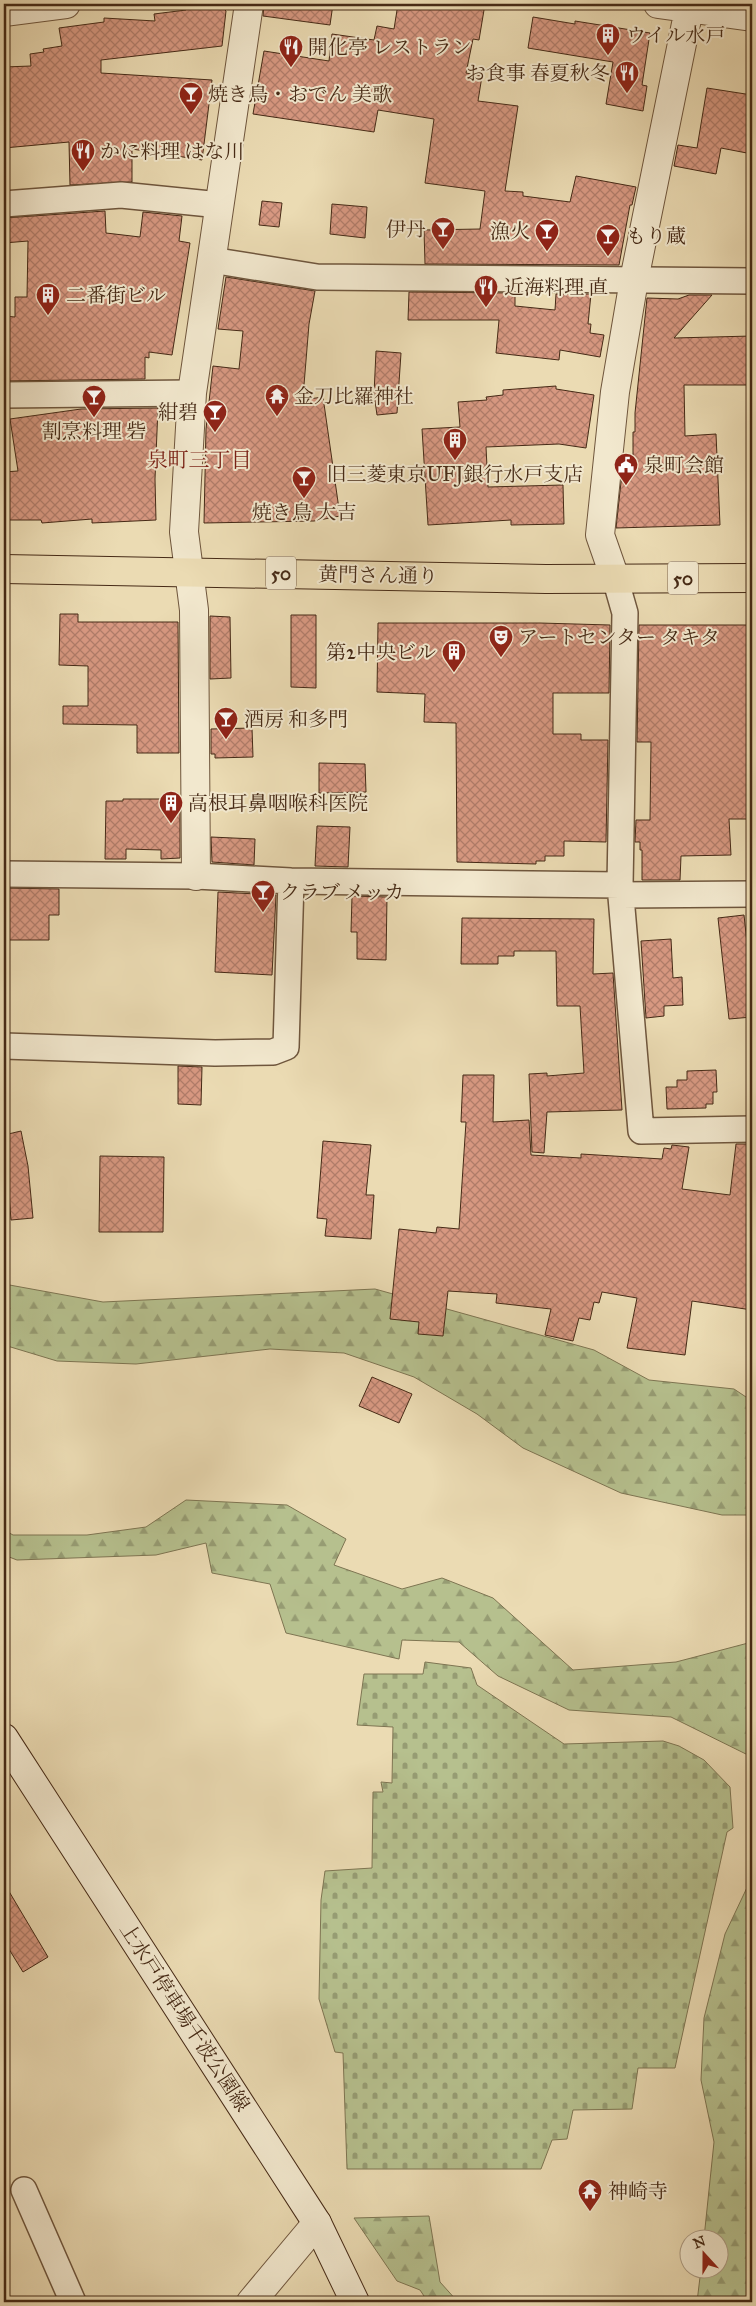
<svg xmlns="http://www.w3.org/2000/svg" width="756" height="2306" font-family="'IM FELL Great Primer','Noto Serif JP',serif">
	<defs>
		<pattern id="forest-firs" width="22" height="20" patternUnits="userSpaceOnUse" patternTransform="scale(1.25)"><rect width="22" height="20" fill="#b6c08e"/><path d="M5 1l3.5 6h-7zM16 11l3.5 6h-7z" fill="#969c73"/></pattern>
		<pattern id="cemetery-stones" width="16" height="16" patternUnits="userSpaceOnUse" patternTransform="scale(1.25)"><rect width="16" height="16" fill="#b6c08e"/><path d="M2 7V4a2 2 0 0 1 4 0v3zM10 15v-3a2 2 0 0 1 4 0v3z" fill="#969c73"/></pattern>
		<pattern id="building-cross-hatch" width="8" height="8" patternUnits="userSpaceOnUse" patternTransform="scale(1.25)"><rect width="8" height="8" fill="#d79881"/><path d="M0 0l8 8M0 8l8-8" fill="none" stroke="#b07c69"/></pattern>
	</defs>
	<rect width="100%" height="100%" fill="#ebdbb3"/>
	<filter id="stains"><feTurbulence type="fractalNoise" baseFrequency=".004" numOctaves="4"/><feColorMatrix values="0 0 0 0 .2 0 0 0 0 .09 0 0 0 0 .02 0 0 0 .5 -.17"/></filter>
	<radialGradient id="worn" r=".72"><stop offset=".6" stop-color="#630" stop-opacity="0"/><stop offset="1" stop-color="#630" stop-opacity=".3"/></radialGradient>
	<path fill="url(#forest-firs)" stroke="#7e7552" d="M4,1284L103,1302L375,1289L594,1350L649,1380L734,1389L752,1401V1515H722L621,1493L523,1448L477,1414L414,1377L344,1353L270,1349L136,1364L57,1361L4,1345Z
		M186,1500L287,1505L346,1539L334,1565L402,1589L442,1578L493,1598L573,1670L676,1662L752,1642V1757L671,1717L569,1710L498,1676L459,1642L402,1640L399,1659L286,1633L270,1584L212,1573L206,1543L156,1555L17,1560L4,1555V1530L13,1535H87L146,1527Z
		M752,1877V2302H697L701,2269L718,2268V2238H704L714,2142L701,2080L704,2018L725,1934Z
		M429,2216L440,2282L458,2302H428L420,2290L397,2281L354,2218Z"/>
	<path fill="url(#cemetery-stones)" stroke="#7e7552" d="M425,1662L471,1668L477,1685L564,1744L663,1741L679,1746L704,1760L730,1787L733,1828L727,1832L675,2068H638L632,2109L573,2110L567,2139L552,2140L541,2169H347L343,2053L335,2052L319,1999L321,1900L325,1871L372,1868L373,1792H383L381,1782L392,1783L393,1727L357,1725L364,1674H423Z"/>
	<path fill="url(#building-cross-hatch)" stroke="#462a16" d="M219,4L226,11L222,46L101,60V73L212,80L202,160L132,149V182L70,185L69,142L4,148V67L31,66L30,54L44,52L43,49L62,46L59,28L104,22V18L155,21L154,14L186,10V7Z
		M264,4H333L330,25L263,16Z
		M398,4H485L479,40L473,39L466,73L482,76L478,101L518,106L505,191L523,192V196L570,202L576,176L636,187L632,205H630L619,265L425,264L424,230L480,229L485,191L425,183L434,119L378,110L374,132L253,114L264,51L329,61L332,34L374,40L377,26L394,29Z
		M533,17L575,24V21L650,33L642,85L647,86L643,111L606,104L613,62L528,48Z
		M707,88L752,95V154L721,148L716,174L674,166L678,145L697,148Z
		M262,201L282,203L279,227L259,225Z
		M332,204L367,207L365,238L330,234Z
		M105,211L106,233L140,237L143,212L182,216L179,241L190,243L172,355L149,352V358L145,357V379L4,381V316L15,317V297H27L28,241L4,243V218Z
		M226,277L315,291L309,324L303,397H308L309,399L323,397L340,516L314,521L204,523L206,429L213,366L239,369L243,331L218,329Z
		M409,292L515,293V306L555,310L556,294H591L588,324H591L590,333L604,335L600,357L560,350L559,360L496,353L499,320H408Z
		M689,295H712L674,338L752,336V385H684L685,436L716,434L720,525L616,528L622,473H633V432H635V413L647,298L678,299Z
		M376,351L401,353L397,413L377,415L374,394Z
		M556,386V389L594,395L586,448L559,444L486,447L488,487L563,485L564,524L511,525V520L428,525L422,429L460,427L458,402L487,400L486,397L503,395V390Z
		M158,408L155,479L156,520L92,523V519L42,523L41,520H4V472L18,471L10,419L81,409Z
		M60,614H78V622H178L179,753H137V725L63,724V706H88V666L59,665Z
		M291,615H316V688L291,687Z
		M210,616L230,617L231,678L210,679Z
		M378,623H540L610,625L609,693H553V734H581V740H608L606,842L564,841V856H545V861H536V864L457,862L456,723L424,722L425,694L377,692Z
		M639,625H752V819H729L731,855L681,856L680,880H642V850H640V842H635L636,820H650L651,742H637Z
		M252,728L253,757L215,758V754H211V729Z
		M319,763L365,764L366,792L319,793Z
		M123,799H180V858L161,859V850L126,849V859H105L106,801H123Z
		M317,826L350,827L348,867L315,866Z
		M211,837L255,839L254,865L212,862Z
		M4,888L59,889V915H49V940H4Z
		M218,892L276,895L272,975L215,972Z
		M352,896L387,897L386,960L357,959V932H351Z
		M744,915L752,990V1017L729,1019L718,918Z
		M462,918L594,919L593,974L613,973L622,1110L547,1112L544,1153L532,1152L529,1074L547,1073V1076L584,1073L580,1006H557L556,951H514V956H498V964H461Z
		M671,939L673,978L682,977L683,1005L664,1006V1016L646,1018L641,941Z
		M178,1066L202,1067L201,1105L178,1104Z
		M716,1070L717,1092H713V1104H706V1108L667,1109L666,1087H677V1080H687V1071Z
		M463,1075H494L493,1122L529,1120L531,1155L581,1158V1154L662,1159L664,1148L671,1149L672,1145L689,1147L682,1189L730,1195L736,1144H752V1310L692,1301L685,1355L627,1348L637,1298L602,1292L599,1303L594,1302L590,1320L579,1318L573,1341L545,1335L551,1309L496,1303L497,1294L448,1291L443,1336L418,1334L419,1322L390,1319L399,1229L436,1233L437,1227L459,1229L466,1122H461Z
		M21,1131L28,1166L33,1218L11,1220L7,1168L4,1169V1135Z
		M323,1141L371,1145L366,1195H374L371,1239L325,1236L327,1219L317,1218Z
		M100,1156L164,1157L163,1232H99Z
		M372,1377L412,1394L399,1423L359,1406Z
		M4,1883L48,1957L23,1972L4,1941Z"/>
	<g fill="none" stroke-linecap="round" stroke-linejoin="round">
		<defs>
			<path id="minor" d="M4,204L121,195L220,205
				M211,260L317,277L752,281
				M4,395L192,393
				M615,578L625,613L620,885L641,1131L752,1129
				M4,874L196,876L291,881L620,885
				M621,895L752,894
				M4,1046L215,1053L273,1052L286,1047L291,881
				M24,2190L73,2302"/>
			<path id="tertiary" d="M658,4L752,17
				M4,12L66,4
				M615,578L600,535L615,392L634,280L690,4
				M196,876L194,610L184,532L192,393L249,4
				M251,2302L317,2223"/>
			<path id="secondary" d="M4,1738L317,2223L355,2302"/>
			<path id="trunk" d="M4,569L546,579L752,578"/>
		</defs>
		<use href="#minor" stroke="#6f563d" stroke-width="28"/>
		<use href="#tertiary" stroke="#6f563d" stroke-width="30"/>
		<use href="#secondary" stroke="#462a16" stroke-width="30"/>
		<use href="#trunk" stroke="#462a16" stroke-width="30"/>
		<use href="#minor" stroke="#f2e8ce" stroke-width="25"/>
		<use href="#tertiary" stroke="#f2e8ce" stroke-width="28"/>
		<use href="#secondary" stroke="#f2e8ce" stroke-width="28"/>
		<use href="#trunk" stroke="#ebdbb3" stroke-width="28"/>
	</g>
	<defs>
		<symbol id="building-pin" viewBox="-11 -11 22 30"><path d="M0 17L-7.5 6A9.5 9.5 0 1 1 7.5 6Z" fill="#8f2418" stroke="#f2e8ce"/><path d="M-4-6H4V6H1V3H-1V6H-4ZM-2.5-4.3h1.7v1.8h-1.7ZM.8-4.3h1.7v1.8H.8ZM-2.5-1h1.7V.8h-1.7ZM.8-1h1.7V.8H.8Z" fill="#fff"/></symbol>
		<symbol id="restaurant-pin" viewBox="-11 -11 22 30"><path d="M0 17L-7.5 6A9.5 9.5 0 1 1 7.5 6Z" fill="#8f2418" stroke="#f2e8ce"/><path d="M-5-6h1v4h1v-4h1v4h1v-4h1v5L-1.5 .5V6h-2V.5L-5-1ZM5-6V6H3V1.5H1.5Q1.5-4 5-6Z" fill="#fff"/></symbol>
		<symbol id="bar-pin" viewBox="-11 -11 22 30"><path d="M0 17L-7.5 6A9.5 9.5 0 1 1 7.5 6Z" fill="#8f2418" stroke="#f2e8ce"/><path d="M-6-5H6L.8 .8V4.5H3.5V6h-7V4.5H-.8V.8Z" fill="#fff"/></symbol>
		<symbol id="temple-pin" viewBox="-11 -11 22 30"><path d="M0 17L-7.5 6A9.5 9.5 0 1 1 7.5 6Z" fill="#8f2418" stroke="#f2e8ce"/><path d="M0-6L5-2H3V0L6.5 2.5H4V6H1.5V3h-3V6H-4V2.5H-6.5L-3 0V-2H-5Z" fill="#fff"/></symbol>
		<symbol id="civic-pin" viewBox="-11 -11 22 30"><path d="M0 17L-7.5 6A9.5 9.5 0 1 1 7.5 6Z" fill="#8f2418" stroke="#f2e8ce"/><path d="M-.6-6.5H3V-4.5H.6V-3L4-1V1h2V6H-6V1h2V-1L-.6-3ZM-1.2 2.5V6h2.4V2.5Z" fill="#fff"/></symbol>
		<symbol id="theatre-pin" viewBox="-11 -11 22 30"><path d="M0 17L-7.5 6A9.5 9.5 0 1 1 7.5 6Z" fill="#8f2418" stroke="#f2e8ce"/><path d="M-5-5.5Q0-4 5-5.5V0Q5 5 0 6Q-5 5-5 0ZM-3.3-2.5H-1v1.5H-3.3ZM1-2.5H3.3v1.5H1ZM-2.8 1Q0 5.5 2.8 1Z" fill="#fff"/></symbol>
	</defs>
	<g fill-rule="evenodd">
		<use href="#building-pin" x="594" y="21" width="28" height="38"/>
		<use href="#restaurant-pin" x="277" y="33" width="28" height="38"/>
		<use href="#restaurant-pin" x="613" y="59" width="28" height="38"/>
		<use href="#bar-pin" x="177" y="80" width="28" height="38"/>
		<use href="#restaurant-pin" x="69" y="137" width="28" height="38"/>
		<use href="#bar-pin" x="429" y="215" width="28" height="38"/>
		<use href="#bar-pin" x="533" y="217" width="28" height="38"/>
		<use href="#bar-pin" x="594" y="222" width="28" height="38"/>
		<use href="#restaurant-pin" x="472" y="273" width="28" height="38"/>
		<use href="#building-pin" x="34" y="281" width="28" height="38"/>
		<use href="#temple-pin" x="263" y="382" width="28" height="38"/>
		<use href="#bar-pin" x="80" y="383" width="28" height="38"/>
		<use href="#bar-pin" x="201" y="398" width="28" height="38"/>
		<use href="#building-pin" x="441" y="426" width="28" height="38"/>
		<use href="#civic-pin" x="612" y="451" width="28" height="38"/>
		<use href="#bar-pin" x="290" y="464" width="28" height="38"/>
		<use href="#theatre-pin" x="487" y="623" width="28" height="38"/>
		<use href="#building-pin" x="440" y="638" width="28" height="38"/>
		<use href="#bar-pin" x="212" y="705" width="28" height="38"/>
		<use href="#building-pin" x="157" y="789" width="28" height="38"/>
		<use href="#bar-pin" x="249" y="878" width="28" height="38"/>
		<use href="#temple-pin" x="576" y="2177" width="28" height="38"/>
	</g>
	<g text-anchor="middle" stroke-width="4" stroke-linejoin="round" paint-order="stroke">
		<g fill="#f2e8ce" stroke="#7a634d" stroke-width="1">
			<rect x="266" y="556.5" width="30" height="33" rx="4"/>
			<rect x="668" y="561.5" width="30" height="33" rx="4"/>
		</g>
		<g font-size="19" font-weight="bold" fill="#462a16">
			<text x="281" y="580">50</text>
			<text x="683" y="585">50</text>
		</g>
		<g font-size="20" fill="#462a16" stroke="#f2e8ce" text-anchor="start">
			<text x="626" y="42">ウイル水戸</text>
			<text x="308" y="54">開化亭 レストラン</text>
			<text x="610" y="80" text-anchor="end">お食事 春夏秋冬</text>
			<text x="208" y="101">焼き鳥・おでん 美歌</text>
			<text x="100" y="158">かに料理 はな川</text>
			<text x="426" y="236" text-anchor="end">伊丹</text>
			<text x="530" y="238" text-anchor="end">漁火</text>
			<text x="626" y="243">もり蔵</text>
			<text x="504" y="294">近海料理 直</text>
			<text x="66" y="302">二番街ビル</text>
			<text x="294" y="403">金刀比羅神社</text>
			<text x="198" y="419" text-anchor="end">紺碧</text>
			<text x="94" y="438" text-anchor="middle">割烹料理 砦</text>
			<text x="644" y="472">泉町会館</text>
			<text x="455" y="481" text-anchor="middle">旧三菱東京UFJ銀行水戸支店</text>
			<text x="304" y="519" text-anchor="middle">焼き鳥 大吉</text>
			<text x="518" y="644">アートセンター タキタ</text>
			<text x="436" y="659" text-anchor="end">第2中央ビル</text>
			<text x="244" y="726">酒房 和多門</text>
			<text x="188" y="810">高根耳鼻咽喉科医院</text>
			<text x="280" y="899">クラブ メッカ</text>
			<text x="608" y="2198">神崎寺</text>
		</g>
		<g font-size="20" fill="#462a16" stroke="#f2e8ce">
			<text transform="translate(378 575) rotate(1)" y="7">黄門さん通り</text>
			<text transform="translate(185 2017) rotate(57)" y="7">上水戸停車場千波公園線</text>
		</g>
		<g font-size="21" fill="#7a1f14" stroke="#f2e8ce">
			<text x="199" y="467">泉町三丁目</text>
		</g>
	</g>
	<rect width="756" height="2306" fill="none" stroke="#ebdbb3" stroke-width="20"/>
	<rect x="5" y="5" width="746" height="2296" fill="none" stroke="#462a16" stroke-width="2.5"/>
	<rect x="10" y="10" width="736" height="2286" fill="none" stroke="#462a16"/>
	<g transform="translate(704 2254) rotate(339)"><circle r="24" fill="#f2e8ce" stroke="#ad9c84"/>
	<path d="M0-4L9 19L0 12L-9 19Z" fill="#8f2418"/>
	<text y="-8" font-size="14" font-weight="bold" text-anchor="middle" fill="#462a16">N</text>
	</g>
	<rect width="100%" height="100%" filter="url(#stains)"/>
	<rect width="100%" height="100%" fill="url(#worn)"/>
</svg>
